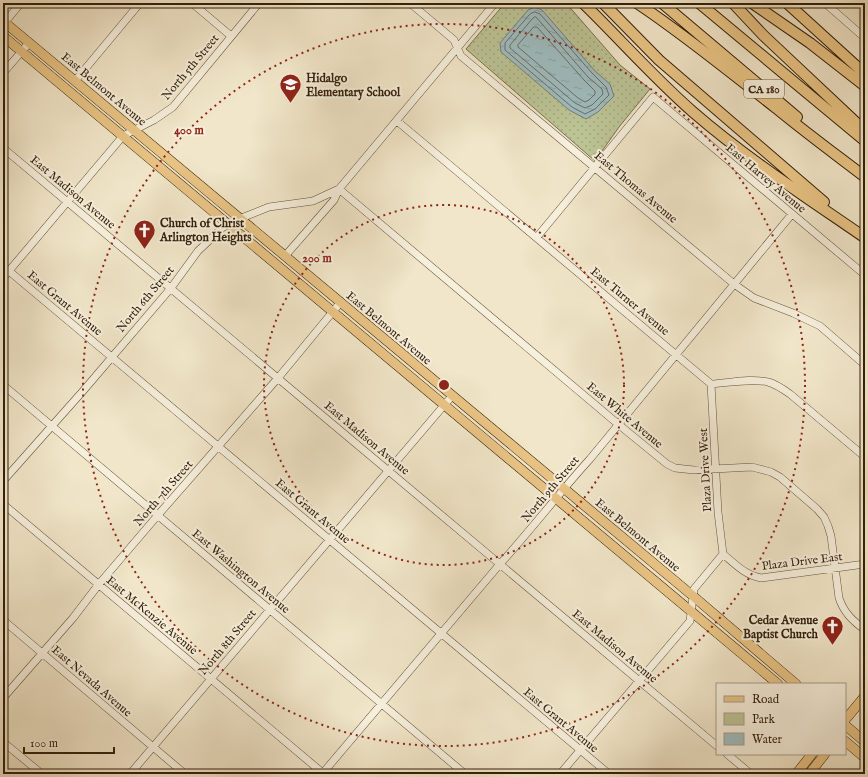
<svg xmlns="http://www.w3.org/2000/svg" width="868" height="777" font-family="'IM FELL English',serif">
	<defs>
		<pattern id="green-dots" width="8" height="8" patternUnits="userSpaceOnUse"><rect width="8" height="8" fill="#bcc495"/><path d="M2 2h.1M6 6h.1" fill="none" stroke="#a2a87f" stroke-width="1.8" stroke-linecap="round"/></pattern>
		<pattern id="water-ripples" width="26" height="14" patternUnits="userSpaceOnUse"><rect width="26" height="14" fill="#9fbdc1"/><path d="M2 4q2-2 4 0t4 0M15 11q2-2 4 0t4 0" fill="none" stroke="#89a2a4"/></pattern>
	</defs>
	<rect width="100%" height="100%" fill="#f1e6c9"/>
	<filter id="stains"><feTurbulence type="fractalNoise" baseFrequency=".005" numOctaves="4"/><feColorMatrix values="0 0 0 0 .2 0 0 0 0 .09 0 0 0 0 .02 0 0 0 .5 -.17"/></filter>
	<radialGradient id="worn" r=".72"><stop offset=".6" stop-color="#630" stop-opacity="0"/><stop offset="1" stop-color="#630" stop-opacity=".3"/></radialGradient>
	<path fill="url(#green-dots)" stroke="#78724f" d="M505,3H566L620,65L650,89L619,127L595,161L466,49Z"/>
	<path fill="url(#water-ripples)" stroke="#747e77" d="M535,7L542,10L595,71L610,84L614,96L598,112L586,119L569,110L501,52L500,43L528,10Z"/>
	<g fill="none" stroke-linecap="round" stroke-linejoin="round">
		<path stroke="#696e65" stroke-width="1" d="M535,12L540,14L592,73L606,87L609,95L595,109L585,114L572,107L505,50V43L530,14Z
			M536,17L588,77L602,89L603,94L592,105L585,108L575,103L510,48V45L533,18Z
			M534,27H537L584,80L595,91V94L589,100L585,102L578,98L518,47V45Z"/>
		<defs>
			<path id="minor" d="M192,3L231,36
				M410,3L454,40L461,56L734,284L754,298L793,313L820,326L865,365
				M825,3L865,38
				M5,22L21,3
				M3,73L29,43
				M75,81L140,3
				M397,121L711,384C729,383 750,378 768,382C776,384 783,389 790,394L865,457
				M3,148L717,746
				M537,237L653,97L865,275
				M285,256L334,200L339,189L495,3
				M3,266L609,774
				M3,278L123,136L154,120L173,107L259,3
				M711,384L718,512L723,554
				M3,385L465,774
				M3,481L83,391L171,288L198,251L222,228L239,219L269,207L313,201L339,189L618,424L667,464L675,468L694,470L752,467L771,472L780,477L817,509L824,517L828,526L831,536L839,598C844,613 853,621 865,630
				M3,504L324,774
				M723,554C735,564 745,575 761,578L865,564
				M3,620L185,774
				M3,698L73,618L99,584L158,515L278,378L340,303
				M3,742L42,774
				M727,754L751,774
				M130,774L452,396
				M322,774L500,564C531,530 559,493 590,459L792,214
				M560,774L690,621L694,589L723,554"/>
			<path id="major" d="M3,21L693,596L796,684
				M3,36L778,684
				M845,720L865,696
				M845,725L865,742
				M845,741L865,758
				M796,774L812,754
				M809,774L825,754"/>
			<path id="highway" d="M583,3C620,39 654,78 693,112C746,158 806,197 864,237
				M603,3L659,60L824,202
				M637,3C685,35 730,72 776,108C805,132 835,154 865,177
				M662,3L797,117
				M699,3L865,141
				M733,3L763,35L865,131
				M752,3L810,43L865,86
				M787,3L865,74"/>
		</defs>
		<use href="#minor" stroke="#625139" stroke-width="8"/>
		<use href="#major" stroke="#331f09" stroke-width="10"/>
		<use href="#highway" stroke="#331f09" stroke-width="12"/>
		<use href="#minor" stroke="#f6efdc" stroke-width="7"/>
		<use href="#major" stroke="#e8c384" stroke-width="9"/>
		<use href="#highway" stroke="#e8c384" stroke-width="10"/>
	</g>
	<g fill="none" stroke="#8f2418" stroke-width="2" stroke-dasharray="2 4">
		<circle cx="444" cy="385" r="180"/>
		<circle cx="444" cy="385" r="361"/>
	</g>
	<defs>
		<symbol id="school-pin" viewBox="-11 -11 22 30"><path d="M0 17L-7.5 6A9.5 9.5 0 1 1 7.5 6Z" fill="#8f2418" stroke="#f6efdc"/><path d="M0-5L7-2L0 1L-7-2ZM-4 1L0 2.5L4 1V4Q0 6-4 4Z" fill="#fff"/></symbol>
		<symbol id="church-pin" viewBox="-11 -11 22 30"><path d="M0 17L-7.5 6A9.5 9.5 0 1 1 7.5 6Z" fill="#8f2418" stroke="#f6efdc"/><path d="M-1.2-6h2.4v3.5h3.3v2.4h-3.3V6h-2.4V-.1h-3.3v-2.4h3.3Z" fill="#fff"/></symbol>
	</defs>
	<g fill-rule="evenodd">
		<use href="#school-pin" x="278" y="72" width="25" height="34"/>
		<use href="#church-pin" x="132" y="218" width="25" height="34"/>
		<use href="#church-pin" x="820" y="614" width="25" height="34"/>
	</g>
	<g text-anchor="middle" stroke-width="4" stroke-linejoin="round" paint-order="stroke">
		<rect fill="#f6efdc" stroke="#6e5d48" stroke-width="1" x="744" y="80" width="40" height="18" rx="3"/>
		<g font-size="11" font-weight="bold" fill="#331f09">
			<text x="764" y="93">CA 180</text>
		</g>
		<g font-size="12" fill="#331f09" stroke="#f6efdc">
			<text transform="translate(190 67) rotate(-50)" y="4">North 5th Street</text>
			<text transform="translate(104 89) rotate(40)" y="4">East Belmont Avenue</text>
			<text transform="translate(766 178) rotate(40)" y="4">East Harvey Avenue</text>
			<text transform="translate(636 187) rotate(40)" y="4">East Thomas Avenue</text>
			<text transform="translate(73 192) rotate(40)" y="4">East Madison Avenue</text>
			<text transform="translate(145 299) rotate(-50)" y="4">North 6th Street</text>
			<text transform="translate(630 301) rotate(40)" y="4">East Turner Avenue</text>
			<text transform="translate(65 303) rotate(40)" y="4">East Grant Avenue</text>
			<text transform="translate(389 328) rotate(40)" y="4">East Belmont Avenue</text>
			<text transform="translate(625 415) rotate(40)" y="4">East White Avenue</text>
			<text transform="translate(367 438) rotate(40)" y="4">East Madison Avenue</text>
			<text transform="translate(705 470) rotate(-93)" y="4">Plaza Drive West</text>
			<text transform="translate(550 489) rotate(-50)" y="4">North 9th Street</text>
			<text transform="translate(163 493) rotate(-49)" y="4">North 7th Street</text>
			<text transform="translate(313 511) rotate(40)" y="4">East Grant Avenue</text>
			<text transform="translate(638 535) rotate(40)" y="4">East Belmont Avenue</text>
			<text transform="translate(802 561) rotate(-7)" y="4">Plaza Drive East</text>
			<text transform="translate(241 571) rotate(40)" y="4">East Washington Avenue</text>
			<text transform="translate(152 615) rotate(40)" y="4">East McKenzie Avenue</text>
			<text transform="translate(227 642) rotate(-50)" y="4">North 8th Street</text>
			<text transform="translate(615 646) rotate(40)" y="4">East Madison Avenue</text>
			<text transform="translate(92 681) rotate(41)" y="4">East Nevada Avenue</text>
			<text transform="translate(561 720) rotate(40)" y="4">East Grant Avenue</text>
		</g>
		<g font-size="12" font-weight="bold" fill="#331f09" stroke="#f6efdc" text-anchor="start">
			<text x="306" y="82">Hidalgo<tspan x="306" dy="14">Elementary School</tspan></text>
			<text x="160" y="227">Church of Christ<tspan x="160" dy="14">Arlington Heights</tspan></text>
			<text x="818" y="624" text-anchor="end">Cedar Avenue<tspan x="818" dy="14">Baptist Church</tspan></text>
		</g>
	</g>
	<circle cx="444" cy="385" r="6" fill="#8f2418" stroke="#f6efdc" stroke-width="2"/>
	<g font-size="12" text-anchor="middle" font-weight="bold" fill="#8f2418" stroke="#f6efdc" stroke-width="4" stroke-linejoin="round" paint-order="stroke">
		<text x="189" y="134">400 m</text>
		<text x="317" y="262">200 m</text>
	</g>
	<rect width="868" height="777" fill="none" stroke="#f1e6c9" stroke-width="16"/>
	<rect x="4" y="4" width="860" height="769" fill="none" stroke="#331f09" stroke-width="2"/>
	<rect x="8" y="8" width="852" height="761" fill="none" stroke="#331f09"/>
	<rect x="716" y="683" width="130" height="72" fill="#f6efdc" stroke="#a89c88"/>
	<rect x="724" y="696" width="20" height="6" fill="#e8c384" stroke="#a89c88"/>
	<text x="752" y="703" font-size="12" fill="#331f09">Road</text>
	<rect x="724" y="713" width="20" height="12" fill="#bcc495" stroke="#a89c88"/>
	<text x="752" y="723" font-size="12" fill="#331f09">Park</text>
	<rect x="724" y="733" width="20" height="12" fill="url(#water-ripples)" stroke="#a89c88"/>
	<text x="752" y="743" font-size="12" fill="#331f09">Water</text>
	<path d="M24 747v6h90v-6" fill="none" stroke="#331f09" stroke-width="2"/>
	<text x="30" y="747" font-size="12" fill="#331f09" stroke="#f6efdc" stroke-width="3" paint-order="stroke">100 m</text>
	<rect width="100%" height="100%" filter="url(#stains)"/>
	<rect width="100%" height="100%" fill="url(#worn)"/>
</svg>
